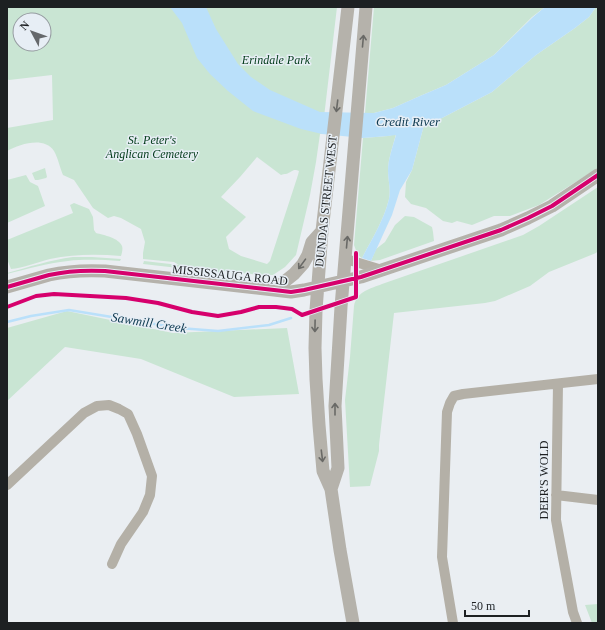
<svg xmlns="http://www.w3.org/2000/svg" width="605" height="630" font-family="'Times New Roman',serif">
	<rect width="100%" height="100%" fill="#eaeef2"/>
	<path fill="#c9e5d3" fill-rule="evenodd" d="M7,7H337L322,134H320L316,162L310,195L296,255L285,267L273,275H261L223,271V273L143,264L144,261L179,265L174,262L143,259V253L145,242L141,229L121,218L114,216L108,218L93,208L74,180L63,175C60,168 58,158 54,151C44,136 20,144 7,151V128L53,120L52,75L9,80L7,79ZM20,20H44V44H20ZM257,157L281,175C283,174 284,174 286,174C292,172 293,168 299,171L298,175L270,261L267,264L241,256L229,249L226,237L246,217L221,197L240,177Z
		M374,7H545L532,17L494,55L446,85L420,96L393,108L374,113H365Z
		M596,7H598V168L539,205L510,216H494L472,225L457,221L452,223L443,221L426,208L411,204L405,197L406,182L412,170L424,125L442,118L492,92L536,55L575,28L589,17Z
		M396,134C393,146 388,159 388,171C388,180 391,189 389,199C384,220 372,239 362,258C357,255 356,250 354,245L363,138L388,136Z
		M45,168L47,177L46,178L38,180H35L32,173Z
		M26,175L30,182L38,186L45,206L7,223V180Z
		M598,187V251L596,253L549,272L530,286L495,301L485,303L394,313L379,445V451L370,486L350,487L345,400L350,357L354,306C357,291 370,289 382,284L523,235L539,226Z
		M74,203L89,209L93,217L94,230L96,233C104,235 119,238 122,246C123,249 122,253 121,256C97,254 74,254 50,259C38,262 23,268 11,269L7,259V240L73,213L70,205Z
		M405,216L414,217L432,227L433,232L434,241L380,260L371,261L376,249L385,242L395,225Z
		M73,257H92L121,259L120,261C103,260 85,259 68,261C47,263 27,269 7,274V273C29,267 50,260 73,257Z
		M67,311L173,333L287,328L299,394L234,397L141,359L65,347L7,401V328Z
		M598,604V623H592L585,605Z"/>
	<path fill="#bae0fa" d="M170,7H206L216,29L238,64L251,77L270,90L320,112L374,113L393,108L420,96L446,85L494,55L533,17L545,7H596L589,17L575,28L536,55L492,92L442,118L424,125L412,170L400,190L392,215L371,261L362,258C372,239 384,220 389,199C391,189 388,180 388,171C388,159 393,146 396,135L388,136L363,138L322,134L301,129L253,111L228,91L210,74L197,58L182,23Z"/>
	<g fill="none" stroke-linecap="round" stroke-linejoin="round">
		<path stroke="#bae0fa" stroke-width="2.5" d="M7,322L31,316L69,310L179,328L218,331L269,325L291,318"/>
		<path stroke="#b4b0a7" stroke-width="10" d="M346,259L382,270
			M558,384L556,520L573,612L577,623
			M7,485L84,413L97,406L109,405L119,409L128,414L137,434L152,476L150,495L143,512L121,544L112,564
			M556,495L598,500
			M453,623L442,557L447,412L450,403L454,396L463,394L598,379"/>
		<path stroke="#b5b2ab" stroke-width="13" d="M348,7L322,231L316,310L315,348L316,379L319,425L323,471L331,489L340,550L353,623
			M7,287C21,283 35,279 49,275C67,271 86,270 105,271L274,290L291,292L304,290L361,277L501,230L528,218L552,206L598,175
			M274,290L294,274L303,264L308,255L312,242L322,231
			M331,489L338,468L335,406L341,307L366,7"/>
		<defs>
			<path id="cycleway" d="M7,287C21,283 35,279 49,275C67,271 86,270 105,271L274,290L291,292L304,290L361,277L501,230L528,218L552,206L598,175
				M7,307L36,296L54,294L126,298L158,303L192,312L218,316L241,312L259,307H276L292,309L302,315L356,297V253"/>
		</defs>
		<use href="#cycleway" stroke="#e7eef5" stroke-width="6"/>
		<use href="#cycleway" stroke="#d6006c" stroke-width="4"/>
	</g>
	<defs><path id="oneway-shaft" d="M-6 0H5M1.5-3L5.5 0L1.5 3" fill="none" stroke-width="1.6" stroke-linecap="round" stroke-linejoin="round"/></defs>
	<g stroke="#696966">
		<use href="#oneway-shaft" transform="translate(363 41) rotate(-85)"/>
		<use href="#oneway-shaft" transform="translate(337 106) rotate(97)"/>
		<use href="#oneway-shaft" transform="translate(347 242) rotate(-85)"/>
		<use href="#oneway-shaft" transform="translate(302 264) rotate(126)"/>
		<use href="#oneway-shaft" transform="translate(315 326) rotate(91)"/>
		<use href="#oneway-shaft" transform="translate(335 409) rotate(-90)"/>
		<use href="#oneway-shaft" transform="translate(322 456) rotate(83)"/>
	</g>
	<g text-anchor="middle" stroke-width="3" stroke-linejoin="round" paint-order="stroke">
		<g font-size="12" font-style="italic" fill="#003a18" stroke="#e7eef5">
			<text x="276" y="64">Erindale Park</text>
			<text x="152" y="144">St. Peter's<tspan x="152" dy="14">Anglican Cemetery</tspan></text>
		</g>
		<g font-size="12" fill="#1d2022" stroke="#e7eef5">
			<text transform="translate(326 201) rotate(-84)" y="4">DUNDAS STREET WEST</text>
			<text transform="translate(230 275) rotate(6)" y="4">MISSISSAUGA ROAD</text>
			<text transform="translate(544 480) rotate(-90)" y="4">DEER'S WOLD</text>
		</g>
		<g font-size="13" font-style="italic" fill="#0e3a51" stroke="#e7eef5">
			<text x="408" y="126">Credit River</text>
			<text transform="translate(149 322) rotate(9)" y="5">Sawmill Creek</text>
		</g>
	</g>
	<rect width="605" height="630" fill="none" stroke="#1d2022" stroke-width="16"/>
	<g transform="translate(32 32) rotate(311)"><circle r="19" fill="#e7eef5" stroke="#969ca1"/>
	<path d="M0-3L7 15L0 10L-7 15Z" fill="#65686b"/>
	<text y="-6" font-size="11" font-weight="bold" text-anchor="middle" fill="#1d2022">N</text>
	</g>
	<path d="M465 610v6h64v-6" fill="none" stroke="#1d2022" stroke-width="2"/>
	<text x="471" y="610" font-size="12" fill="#1d2022" stroke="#e7eef5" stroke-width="3" paint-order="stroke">50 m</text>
</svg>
